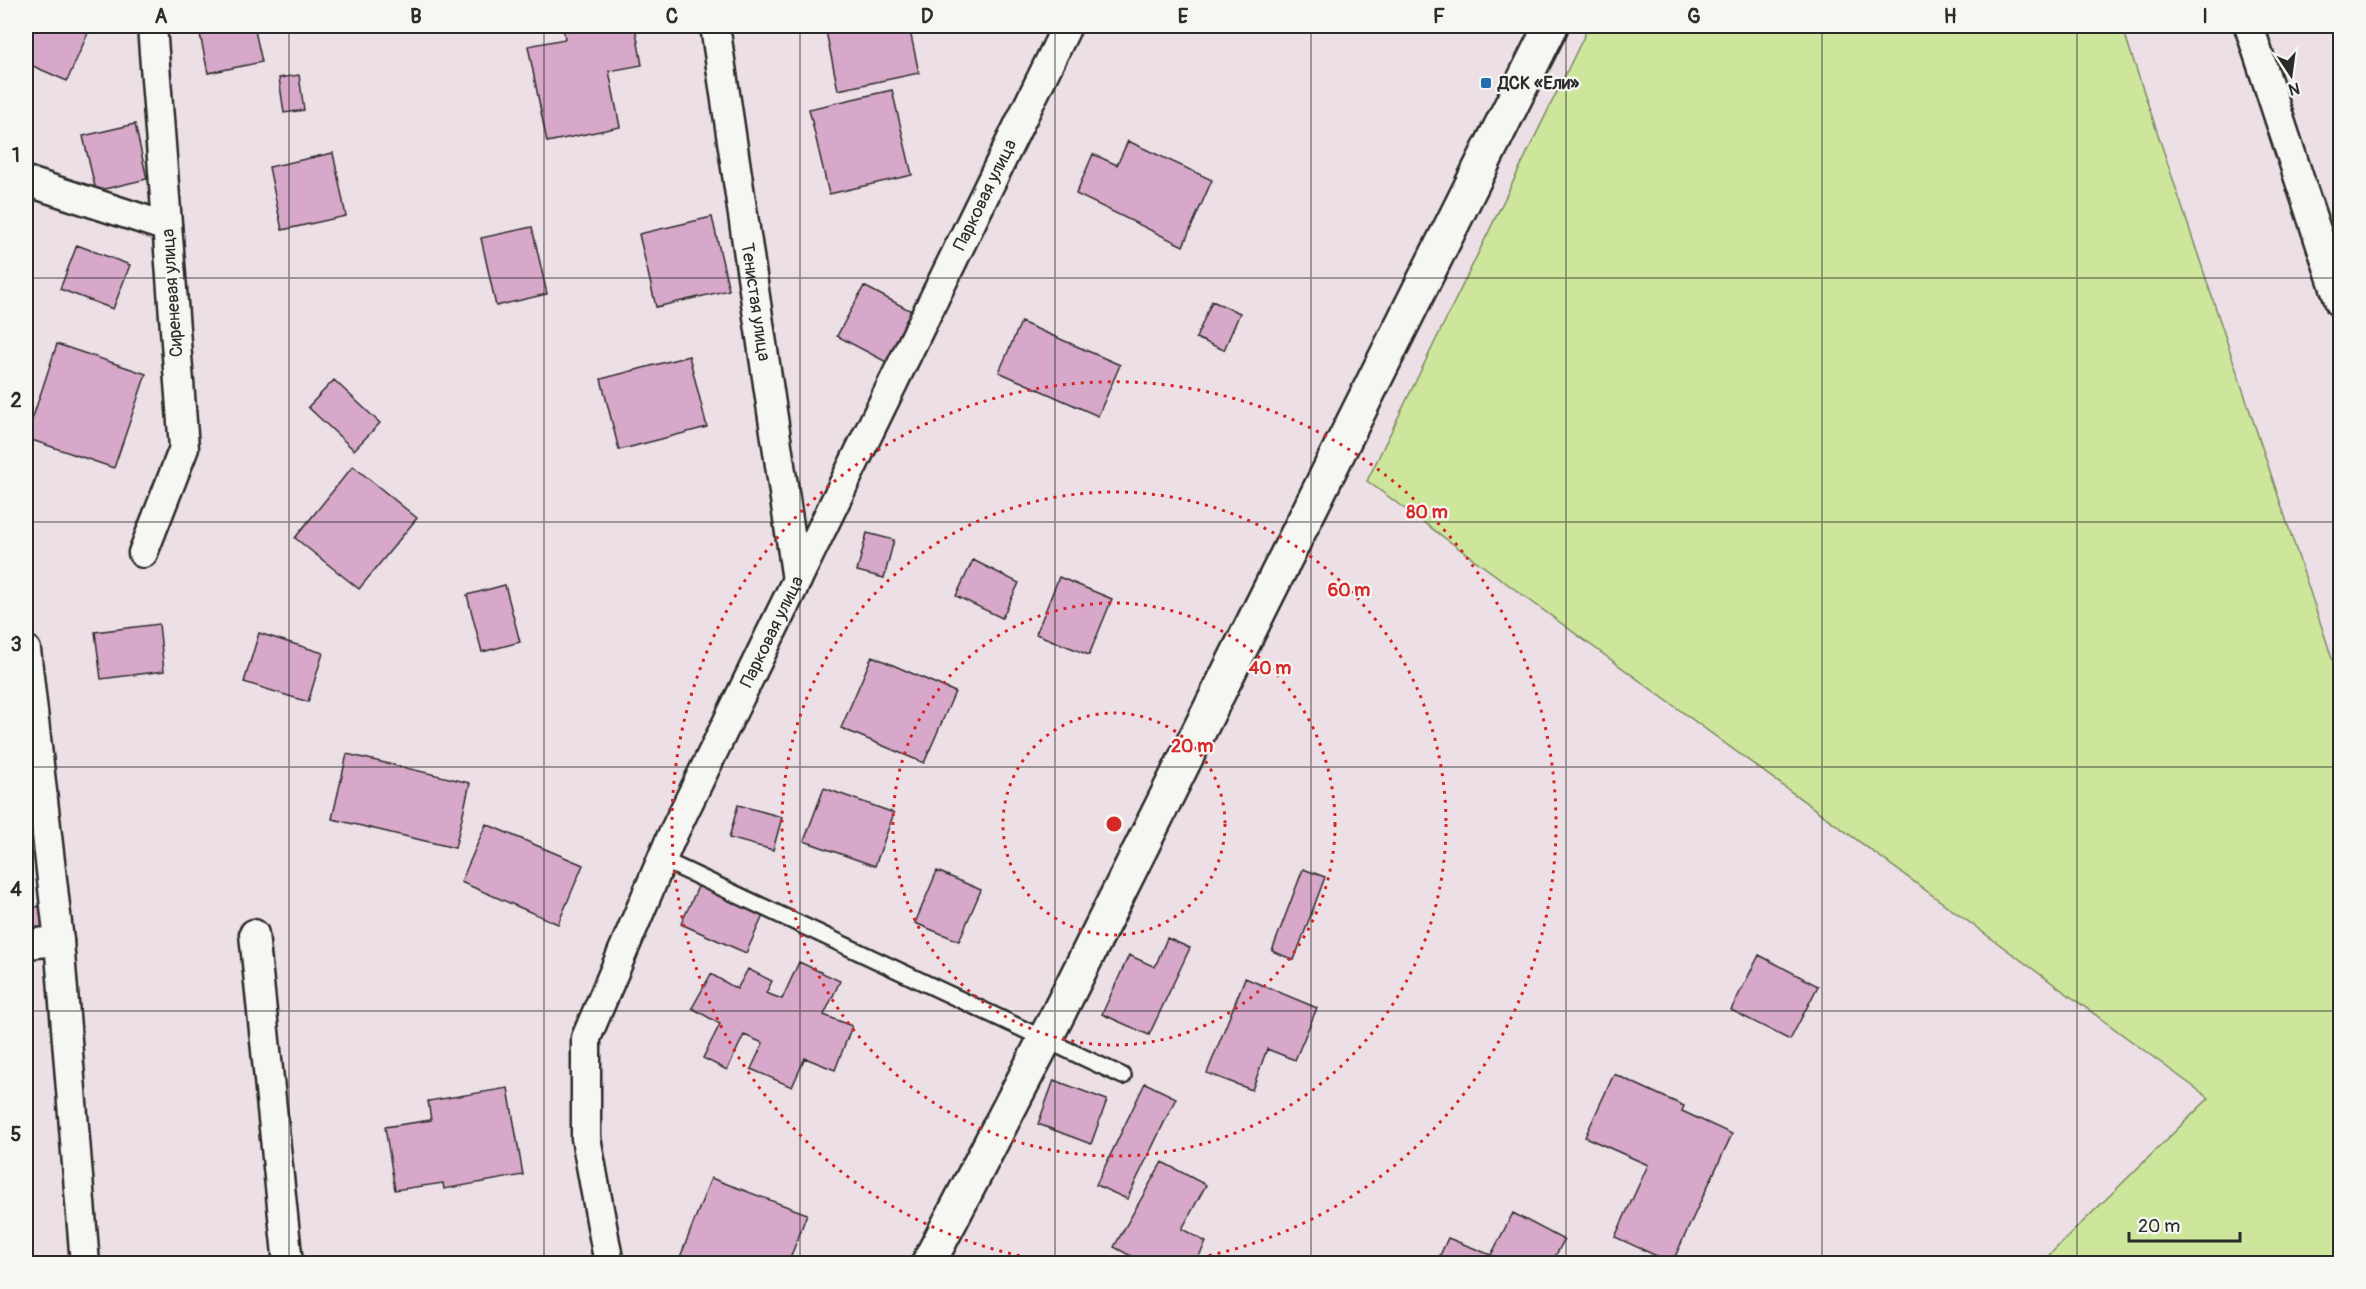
<svg xmlns="http://www.w3.org/2000/svg" width="2366" height="1289" font-family="Pangolin,sans-serif">
	<rect width="100%" height="100%" fill="#eddfe6"/>
	<filter id="ink" filterUnits="userSpaceOnUse"><feTurbulence type="fractalNoise" baseFrequency=".0167" numOctaves="2"/><feDisplacementMap in="SourceGraphic" scale="12" xChannelSelector="R" yChannelSelector="G"/><feConvolveMatrix kernelMatrix="1 2 1 2 8 2 1 2 1" color-interpolation-filters="sRGB"/></filter>
	<g filter="url(#ink)">
		<path fill="#cde69c" stroke="#7c8864" stroke-width="1.5" d="M1589,26H2122L2340,682V1263H2041L2209,1098L1367,481Z"/>
		<path fill="#d7a8c9" stroke="#2b2b2b" stroke-width="1.5" d="M26,26H91L67,81L26,63Z
			M241,26H254L262,62L208,73L200,34Z
			M563,26H635L642,65L609,71L620,127L547,142L528,46L565,39Z
			M825,26H909L919,73L838,90Z
			M299,75L304,110L284,113L279,78Z
			M892,90L912,175L829,194L809,109Z
			M135,124L147,179L96,191L83,136Z
			M1128,141L1212,180L1183,246L1076,194L1093,154L1117,165Z
			M333,153L346,216L282,230L269,167Z
			M712,217L729,290L656,307L639,234Z
			M532,227L547,294L496,306L481,238Z
			M77,245L130,265L113,309L60,289Z
			M864,286L917,314L890,364L837,336Z
			M1212,301L1240,313L1224,350L1196,338Z
			M1021,322L1120,365L1098,416L999,372Z
			M57,344L146,374L114,468L26,438Z
			M689,356L707,427L619,450L601,379Z
			M334,380L380,423L354,450L308,407Z
			M353,466L417,518L359,589L295,538Z
			M867,533L894,540L884,578L857,571Z
			M973,560L1019,583L1002,618L956,596Z
			M1059,577L1112,599L1089,655L1036,634Z
			M505,585L520,642L482,652L467,595Z
			M159,624L164,671L101,679L95,632Z
			M259,633L323,653L308,702L244,682Z
			M872,656L955,692L924,763L841,728Z
			M347,754L470,783L455,848L332,819Z
			M824,788L894,813L875,866L804,841Z
			M738,805L782,817L773,850L729,838Z
			M486,824L583,865L558,924L461,882Z
			M1303,869L1325,877L1294,960L1272,951Z
			M937,871L981,890L959,941L915,923Z
			M702,878L767,907L746,953L681,924Z
			M42,906L46,932L26,935V908Z
			M1167,938L1190,948L1149,1035L1102,1014L1129,955L1155,967Z
			M1759,955L1818,986L1790,1040L1731,1010Z
			M799,962L840,981L824,1015L852,1026L835,1070L805,1058L792,1087L751,1069L763,1043L744,1035L727,1070L703,1058L720,1024L692,1008L711,974L737,989L748,969L772,981L766,993L782,999Z
			M1245,978L1317,1008L1295,1060L1267,1049L1252,1090L1207,1073Z
			M1614,1074L1684,1106L1682,1111L1732,1134L1672,1263L1615,1237L1648,1165L1585,1137Z
			M1054,1080L1107,1100L1091,1144L1038,1124Z
			M1145,1083L1176,1098L1127,1199L1096,1185Z
			M508,1088L523,1175L444,1189L443,1183L395,1190L385,1127L431,1120L428,1101Z
			M1162,1162L1206,1185L1182,1229L1206,1242L1195,1264H1146L1114,1247Z
			M711,1178L807,1214L788,1264H690L679,1260Z
			M1513,1213L1564,1240L1551,1264H1436L1448,1238L1491,1255Z"/>
		<g fill="none" stroke-linecap="round" stroke-linejoin="round">
			<defs>
				<path id="lane" d="M661,859L1123,1076"/>
				<g id="street">
					<path id="s1" d="M715,26L797,580"/>
					<path d="M2249,26L2340,303"/>
					<path d="M26,181L167,227"/>
					<path d="M143,553L184,448L152,26"/>
					<path d="M26,650L59,941L85,1264"/>
					<path d="M254,934L288,1264"/>
					<path d="M26,944L59,941"/>
					<path id="s2" d="M609,1264L586,1138V1038L671,838L1067,26"/>
				</g>
				<path id="secondary" d="M928,1264L1058,1014L1551,26"/>
			</defs>
			<use href="#lane" stroke="#2b2b2b" stroke-width="20"/>
			<use href="#street" stroke="#2b2b2b" stroke-width="33"/>
			<use href="#secondary" stroke="#2b2b2b" stroke-width="38"/>
			<use href="#lane" stroke="#f6f6f2" stroke-width="15"/>
			<use href="#street" stroke="#f6f6f2" stroke-width="28"/>
			<use href="#secondary" stroke="#f6f6f2" stroke-width="33"/>
		</g>
	</g>
	<path fill="none" stroke="#2b2b2b" stroke-width="1.5" stroke-opacity="0.55" d="M289,26V1264M544,26V1264M800,26V1264M1055,26V1264M1311,26V1264M1566,26V1264M1822,26V1264M2077,26V1264M26,278H2340M26,522H2340M26,767H2340M26,1011H2340"/>
	<g fill="none" stroke="#d62828" stroke-width="3" stroke-dasharray="3 6">
		<circle cx="1114" cy="824" r="111"/>
		<circle cx="1114" cy="824" r="221"/>
		<circle cx="1114" cy="824" r="332"/>
		<path d="M1064 1263A442 442 0 1 1 1164 1263"/>
	</g>
	<rect fill="#1f6fb2" stroke="#f6f6f2" stroke-width="2" x="1480" y="77" width="12" height="12" rx="3"/>
	<g text-anchor="middle" stroke-width="4.5" stroke-linejoin="round" paint-order="stroke">
		<g font-size="18" font-weight="bold" fill="#2b2b2b" stroke="#f6f6f2" text-anchor="start">
			<text x="1498" y="89">ДСК «Ели»</text>
		</g>
		<g font-size="18" fill="#2b2b2b" stroke="#f6f6f2">
			<text dy="6" stroke="none"><textPath href="#s2" startOffset="1161">Парковая улица</textPath></text>
			<text transform="translate(172 293) rotate(-94)" y="6">Сиреневая улица</text>
			<text dy="6" stroke="none"><textPath href="#s1" startOffset="279">Тенистая улица</textPath></text>
			<text dy="6" stroke="none"><textPath href="#s2" startOffset="675">Парковая улица</textPath></text>
		</g>
	</g>
	<circle cx="1114" cy="824" r="9" fill="#d62828" stroke="#f6f6f2" stroke-width="3"/>
	<g font-size="18" text-anchor="middle" font-weight="bold" fill="#d62828" stroke="#f6f6f2" stroke-width="4.5" stroke-linejoin="round" paint-order="stroke">
		<text x="1427" y="518">80 m</text>
		<text x="1349" y="596">60 m</text>
		<text x="1270" y="674">40 m</text>
		<text x="1192" y="752">20 m</text>
	</g>
	<rect width="2366" height="1289" fill="none" stroke="#f6f6f2" stroke-width="66"/>
	<g transform="translate(2291 75) rotate(167)" stroke="#f6f6f2" stroke-width="4.5" paint-order="stroke">
	<path d="M0-4.5L10 22L0 15L-10 22Z" fill="#2b2b2b"/>
	<text y="-9" font-size="16" font-weight="bold" text-anchor="middle" fill="#2b2b2b">N</text>
	</g>
	<path d="M2129 1232v9h111v-9" fill="none" stroke="#2b2b2b" stroke-width="3"/>
	<text x="2138" y="1232" font-size="18" fill="#2b2b2b" stroke="#f6f6f2" stroke-width="4.5" paint-order="stroke">20 m</text>
	<rect x="33" y="33" width="2300" height="1223" fill="none" stroke="#2b2b2b" stroke-width="2"/>
	<g font-size="20" text-anchor="middle" font-weight="bold" fill="#2b2b2b">
		<text x="161" y="23">A</text>
		<text x="416" y="23">B</text>
		<text x="672" y="23">C</text>
		<text x="927" y="23">D</text>
		<text x="1183" y="23">E</text>
		<text x="1439" y="23">F</text>
		<text x="1694" y="23">G</text>
		<text x="1950" y="23">H</text>
		<text x="2205" y="23">I</text>
		<text x="16" y="162">1</text>
		<text x="16" y="407">2</text>
		<text x="16" y="651">3</text>
		<text x="16" y="896">4</text>
		<text x="16" y="1141">5</text>
	</g>
</svg>
